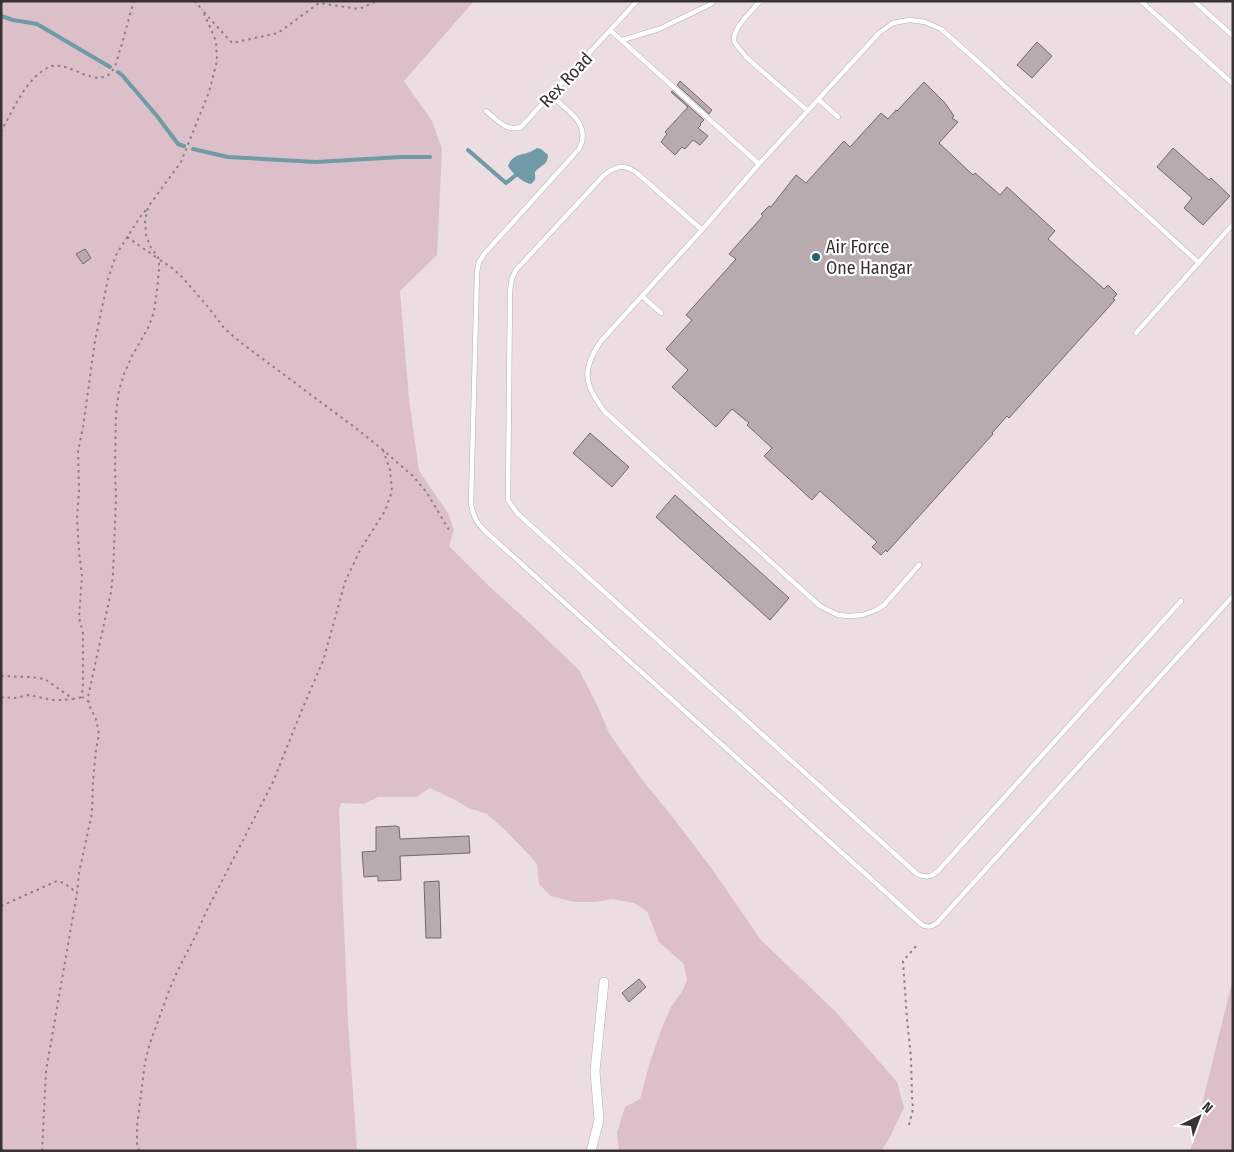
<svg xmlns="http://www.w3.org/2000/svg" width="1234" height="1152" font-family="'Fira Sans Condensed',sans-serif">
	<rect width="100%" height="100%" fill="#ebdde2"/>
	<path fill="#ddbfca" d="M1,1H474L404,81L432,121L442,149L437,255L400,291L409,399L419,471L448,513L454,530L449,546L488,585L533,626L579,670L598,707L609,733L643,781L671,815L712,869L761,940L836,1012L897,1082L904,1108L888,1141L881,1151H619L617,1133L625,1107L640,1099L650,1062L663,1025L671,1007L683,990L687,980L684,964L659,942L647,911L634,903L611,899L596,902H574L551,896L539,884L537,864L531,857L505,830L487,814L469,808L455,800L430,788L416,797H378L364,804L341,803L339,810L348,1021L357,1151H1Z
		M1233,978V1151H1190L1195,1133Z"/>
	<path fill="#6f9ba7" d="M537,148L541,149L548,155C547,166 542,164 535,172C535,179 537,179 531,184C523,183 512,173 508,166C514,151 525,157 537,148Z"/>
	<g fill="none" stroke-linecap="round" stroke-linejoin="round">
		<path stroke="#6f9ba7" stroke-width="4" d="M1,16L13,20L37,24L110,67
			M118,72L122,75L157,116L178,144L184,146
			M193,149L228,157L316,162L401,157H430
			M468,150L506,183L516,175"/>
	</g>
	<path fill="#b8abb0" stroke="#74686d" d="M1037,42L1052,56L1032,78L1017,65Z
		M680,81L712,110L709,114L677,85Z
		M924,82L945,103L954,116L952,118L958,122L939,143L973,175L975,173L1000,195L1007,187L1055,231L1048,239L1104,289L1108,285L1117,294L1113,299L1115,300L1009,418L1007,416L992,433L993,434L887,552L886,550L881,555L872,547L877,542L820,491L812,500L764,456L772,448L747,425L749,423L732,409L716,427L672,387L688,370L666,349L692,320L686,315L736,259L729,254L763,216L761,214L769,206L771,207L796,175L806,183L844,141L850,147L881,113L888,119L896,110L897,111Z
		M672,91L704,120L700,124L701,125L698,128L708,136L700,145L693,140L685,149L682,147L675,155L661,142L667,134L665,132L688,107L671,92Z
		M1173,148L1209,180L1211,178L1230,196L1203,225L1184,208L1192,198L1157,167Z
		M85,249L91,258L83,264L76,254Z
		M590,433L629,467L612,487L573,453Z
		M675,495L789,598L770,620L656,517Z
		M396,826L399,827L400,839L469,836L470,853L400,856L401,880L378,881V876L364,877L362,852L376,851V827Z
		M439,881L441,938H426L424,882Z
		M639,979L646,987L629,1002L622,993Z"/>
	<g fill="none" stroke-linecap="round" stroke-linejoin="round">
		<defs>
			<path id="service" d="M760,1C753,10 732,28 734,41C736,46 743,52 746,57L808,111
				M1141,1L1233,84
				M1194,1L1233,36
				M611,31L759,164
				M622,40L659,29L711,4L714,1
				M551,96C568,111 592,124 579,149L485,253L479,262L477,272L471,504C474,518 476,522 486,532L921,924C926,928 932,927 937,923L1233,596
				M819,100L838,117
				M486,111C497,120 506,132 521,127L637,1
				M702,230L637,173C624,164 617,165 604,175L516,270L512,278L510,291L508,500L517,513L917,874C926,878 931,877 938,871L1181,601
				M642,296L661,313
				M1136,333L1233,224
				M919,565L884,605L876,610L863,615L849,616L838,615L820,606L605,412C584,385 581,370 601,341L701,231L759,164L879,33L893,23L909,20L925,22L941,29L976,60L1199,263"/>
			<path id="minor" d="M591,1151L599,1120L595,1071L604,982"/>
		</defs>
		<use href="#service" stroke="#baadb2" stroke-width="5.5"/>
		<use href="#minor" stroke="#baadb2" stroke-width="10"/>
		<path stroke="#8b8184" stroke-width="2" stroke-dasharray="2.5 4" stroke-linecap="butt" d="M194,1L201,8
			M204,12L232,43L278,33L319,3L359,9L377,1
			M1,132L4,126C15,106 26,80 47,68C67,56 99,95 114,68C117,63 118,55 120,50C125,34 129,17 134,1
			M127,237L156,257
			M160,260L171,267L182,277L208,307L224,328L240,342L357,429L383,450L414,477L427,493L449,530
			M1,676L30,677L45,679L73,699L82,697
			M1,697L15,698L29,695L53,700H62L73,699
			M89,702L82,697L83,683V633L79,617L82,576L79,551L77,518L79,492L78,451L83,427L95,341L108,279L116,255L142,214L147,209
			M1,906L57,881L64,883L77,893
			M909,1125L913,1109L912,1097L911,1057L907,1019L903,961L917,945
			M42,1151L46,1071L77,893L79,873L92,813L93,781L96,750L99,734L96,719L89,705L88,697L111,592L113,573L116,499L115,467L116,413L119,391L124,374L132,356L148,328L154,312L157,291L159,269V259L150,246L146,235L145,221L148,207L181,162L209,92L217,61L216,41L202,9
			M139,1151L137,1144V1126L145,1062L150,1043L170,988L178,970L196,935L206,912L273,782L301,712L323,661L345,582L360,550L385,511L392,491L390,470L383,450"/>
		<use href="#service" stroke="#fff" stroke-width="4.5"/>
		<use href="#minor" stroke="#fff" stroke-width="9"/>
	</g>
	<circle fill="#1d6474" stroke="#fff" stroke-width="2" cx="816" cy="257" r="5"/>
	<g text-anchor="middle" stroke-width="4.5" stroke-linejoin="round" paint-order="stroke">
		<g font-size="18" fill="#383234" stroke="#fff">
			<text transform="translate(566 80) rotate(-47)" y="6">Rex Road</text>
		</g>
		<g font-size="18" fill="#383234" stroke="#fff" text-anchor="start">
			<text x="826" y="253">Air Force<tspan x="826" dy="21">One Hangar</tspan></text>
		</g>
	</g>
	<rect width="1234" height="1152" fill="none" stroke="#383234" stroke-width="5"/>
	<g transform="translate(1199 1117) rotate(42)" stroke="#ffffff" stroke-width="4" paint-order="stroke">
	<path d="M0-4L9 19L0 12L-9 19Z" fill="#383234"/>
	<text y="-8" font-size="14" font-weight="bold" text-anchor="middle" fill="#383234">N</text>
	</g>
</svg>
